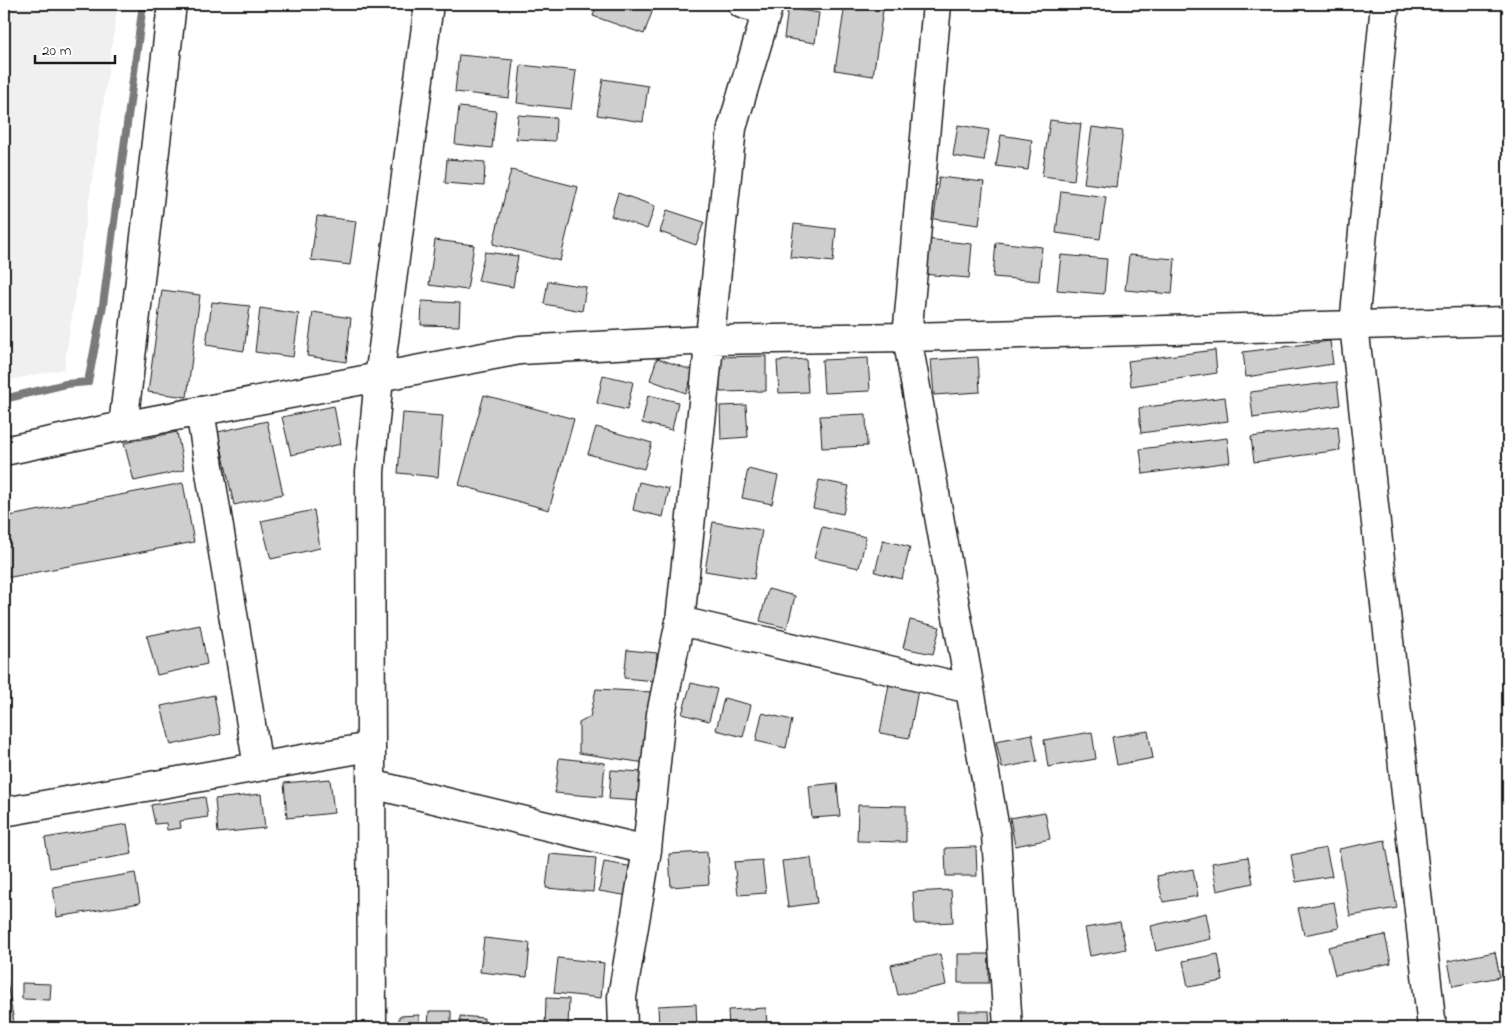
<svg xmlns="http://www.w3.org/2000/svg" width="1512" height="1032" font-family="'Indie Flower',sans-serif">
	<rect width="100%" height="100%" fill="#fff"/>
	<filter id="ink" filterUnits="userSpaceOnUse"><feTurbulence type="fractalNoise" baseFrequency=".02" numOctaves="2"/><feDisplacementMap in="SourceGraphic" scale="10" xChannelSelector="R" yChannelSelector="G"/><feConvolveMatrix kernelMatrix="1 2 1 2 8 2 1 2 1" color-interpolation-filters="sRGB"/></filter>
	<g filter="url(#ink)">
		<path fill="#f0f0f0" d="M4,4H118L64,369L4,381Z"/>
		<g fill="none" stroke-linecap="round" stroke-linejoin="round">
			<path stroke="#7a7a7a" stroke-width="8" d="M4,399L66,384L88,382L103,305L143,4"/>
		</g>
		<path fill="#cecece" stroke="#1c1c1c" d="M544,4H559L557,8Z
			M597,4H655L644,34L593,16Z
			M845,4H884L873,76L835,70Z
			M788,8L819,13L815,43L784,38Z
			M459,55L513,60L509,98L455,92Z
			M521,65L576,71L571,109L517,103Z
			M603,79L648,86L643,122L597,115Z
			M459,107L496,111L492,148L455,144Z
			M518,115L556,118L555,141L516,139Z
			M1050,120L1081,124L1074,180L1042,176Z
			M958,125L989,130L984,161L953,156Z
			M1092,127L1123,131L1116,187L1084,183Z
			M1001,135L1032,140L1028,170L996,166Z
			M447,159L485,162L484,186L445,183Z
			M511,170L578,187L560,261L493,244Z
			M939,177L984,182L979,225L934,219Z
			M1061,191L1106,197L1100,239L1056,233Z
			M618,193L655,206L647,229L611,216Z
			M667,210L704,222L696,245L660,232Z
			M317,216L356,221L350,265L311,260Z
			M794,224L836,229L833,262L790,257Z
			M926,239L972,244L969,278L922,274Z
			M435,240L474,245L467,290L429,285Z
			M996,242L1042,247L1039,281L993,277Z
			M485,252L518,256L513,287L478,281Z
			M1061,255L1107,259L1104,294L1057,290Z
			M1129,255L1175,259L1172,294L1125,290Z
			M548,281L586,287L582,311L544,304Z
			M162,290L200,295L187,397L148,392Z
			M422,301L460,303L459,326L421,325Z
			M212,302L250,306L244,351L206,345Z
			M260,308L299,314L293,357L255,352Z
			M313,312L351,318L346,362L307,356Z
			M1330,341L1333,364L1246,377L1243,352Z
			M1215,350L1217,373L1131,386L1128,361Z
			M766,356V391L720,392L719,357Z
			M978,357L980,392L934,395L931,360Z
			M657,358L694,371L686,393L650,380Z
			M868,358L870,391L824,393L822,360Z
			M806,359L808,392L779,393L777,361Z
			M603,375L633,382L627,410L597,403Z
			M1337,382L1340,405L1253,418L1250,392Z
			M484,395L574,419L549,510L459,485Z
			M648,395L678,402L672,430L642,423Z
			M1225,397L1228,421L1141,433L1139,408Z
			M746,405L748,437L721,439L720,406Z
			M334,406L341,444L291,455L282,417Z
			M403,413L443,416L438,477L398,473Z
			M866,414L867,446L822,448L820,416Z
			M267,421L283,494L234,505L218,432Z
			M1338,426L1340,450L1254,462L1251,437Z
			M596,427L652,443L644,469L588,454Z
			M177,432L184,470L134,481L124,443Z
			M1227,438L1230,462L1143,474L1140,449Z
			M748,469L778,476L772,504L742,498Z
			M819,480L849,486L843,514L813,508Z
			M639,482L669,489L663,517L633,510Z
			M183,483L194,542L6,578L4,568V517Z
			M314,510L320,548L271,559L261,521Z
			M713,522L762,530L754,579L705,571Z
			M822,527L866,537L859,568L814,558Z
			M883,540L910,547L902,579L875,572Z
			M768,589L795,596L787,628L760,621Z
			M910,620L940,627L933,654L903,648Z
			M200,625L207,664L157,675L147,636Z
			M627,650L657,653L655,681L624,678Z
			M691,683L717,689L709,721L682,714Z
			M889,684L918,690L909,738L880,733Z
			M596,689L653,692L645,763L579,753V723L590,717Z
			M214,695L221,734L171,745L161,706Z
			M724,698L751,705L743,737L716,730Z
			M762,713L792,720L786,748L756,741Z
			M1148,731L1153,758L1117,765L1112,737Z
			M1092,732L1096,759L1048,767L1044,740Z
			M1032,734L1037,761L1002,768L996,741Z
			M559,758L605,763L602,797L555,793Z
			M611,770L642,772L640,801L609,799Z
			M330,779L334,813L287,818L284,783Z
			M837,783L840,816L812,818L809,786Z
			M261,794L265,828L218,833L215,799Z
			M205,797L208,817L180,821L181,828L167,830L166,823L155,824L151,805Z
			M858,805L906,806V842L857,841Z
			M1045,812L1050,839L1015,846L1010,818Z
			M127,824L132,854L50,868L45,838Z
			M1385,840L1397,908L1350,916L1339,849Z
			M976,847L977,876H946L945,848Z
			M1326,848L1332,876L1296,882L1291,855Z
			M707,852L709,884L671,887L669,854Z
			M550,854L596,858L593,892L546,888Z
			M1248,857L1253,883L1217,891L1212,863Z
			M811,858L817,903L788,907L782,861Z
			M762,860L766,893L738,895L734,862Z
			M604,862L634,867L629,896L599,891Z
			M1193,869L1198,896L1163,902L1157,876Z
			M135,873L140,903L57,917L53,887Z
			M951,890L953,922L915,924L913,892Z
			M1334,902L1339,928L1304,935L1298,908Z
			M1206,913L1211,939L1156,951L1151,926Z
			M1120,922L1126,949L1090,956L1085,928Z
			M1385,935L1391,963L1335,975L1328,947Z
			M484,938L530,943L527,977L480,972Z
			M1495,952L1500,977L1453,986L1448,961Z
			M940,954L946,985L898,995L891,965Z
			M958,954H989V983H958Z
			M1218,954L1223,981L1188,987L1183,961Z
			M558,958L604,963L601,998L554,993Z
			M4,965L15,1028H4Z
			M22,983L51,984L50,1000L22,999Z
			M546,998L569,999L568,1028H545Z
			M696,1004L697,1028H659L658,1006Z
			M766,1008L767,1028H729L728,1010Z
			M429,1011H451V1028H428Z
			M958,1011H989L990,1028H959Z
			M419,1015V1028H399V1016Z
			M460,1016L484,1018V1028H460Z"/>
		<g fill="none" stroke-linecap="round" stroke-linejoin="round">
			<defs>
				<path id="street" d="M742,4L767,11
					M937,4L907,337L996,835L1008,1028
					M1385,4L1354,325L1432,1028
					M200,411L258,767
					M123,426L172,4
					M4,451L123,426L520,350L710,340L907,337L1508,321
					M680,621L970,689
					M371,784L647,850
					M4,812L370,747
					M623,1028L622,997L647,850L661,714L680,621L732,128L769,4"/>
				<path id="secondary" d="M372,1028L370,472L379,378L429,4"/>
			</defs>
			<use href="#street" stroke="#1c1c1c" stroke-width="31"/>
			<use href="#secondary" stroke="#1c1c1c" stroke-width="31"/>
			<use href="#street" stroke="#fff" stroke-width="28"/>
			<use href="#secondary" stroke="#fff" stroke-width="28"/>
		</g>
	</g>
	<rect width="1512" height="1032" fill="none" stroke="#fff" stroke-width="20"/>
	<rect x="10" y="10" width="1492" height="1012" fill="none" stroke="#1c1c1c" stroke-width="2" filter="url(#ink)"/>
	<path d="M35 55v8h80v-8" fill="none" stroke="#1c1c1c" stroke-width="2.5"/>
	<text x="42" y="55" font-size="15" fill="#1c1c1c" stroke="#ffffff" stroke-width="4" paint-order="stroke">20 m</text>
</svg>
